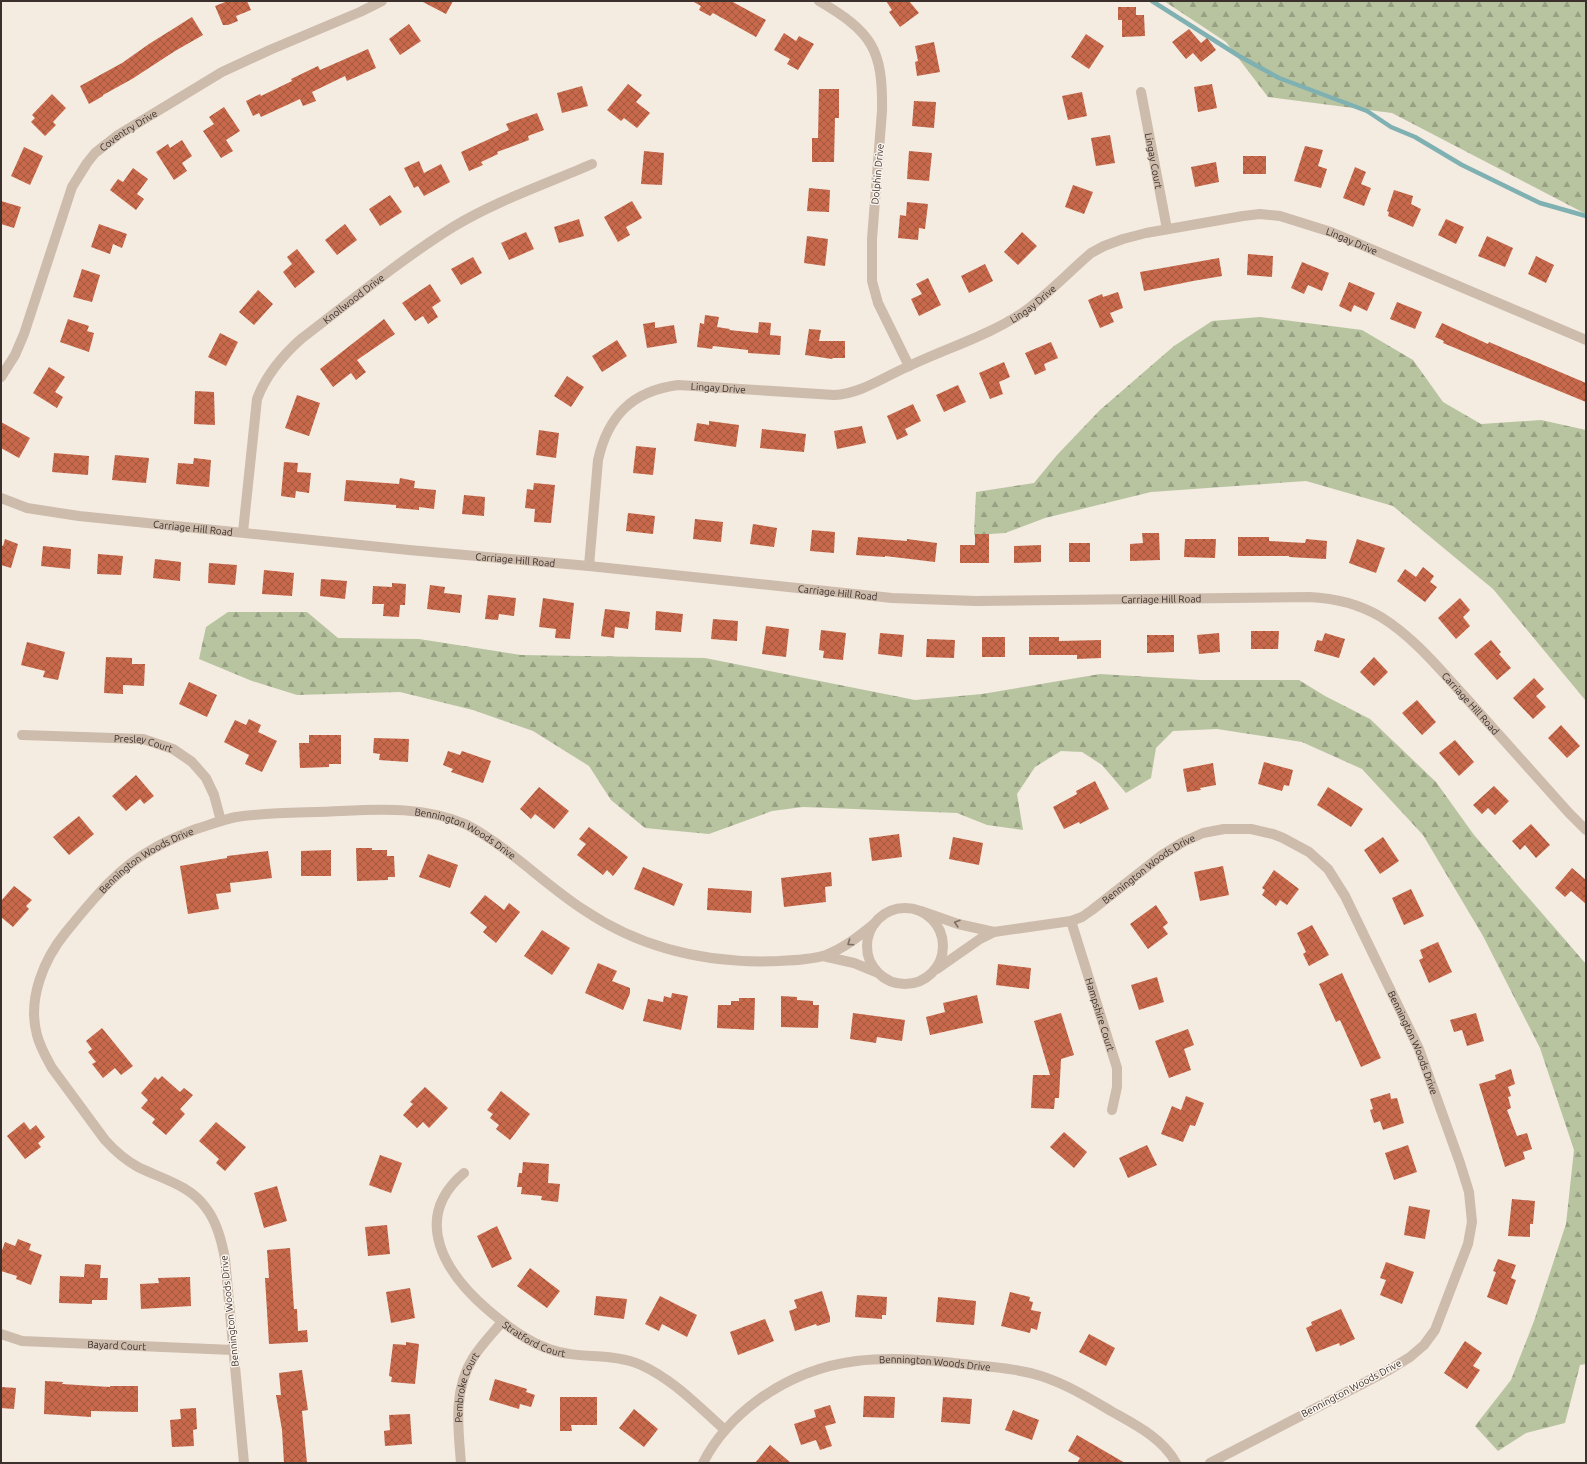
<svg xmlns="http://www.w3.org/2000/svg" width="1587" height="1464" font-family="Ubuntu,sans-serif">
	<defs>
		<pattern id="forest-firs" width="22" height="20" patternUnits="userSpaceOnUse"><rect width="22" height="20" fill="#b8c4a0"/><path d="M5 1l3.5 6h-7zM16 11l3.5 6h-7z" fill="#97a083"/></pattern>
		<pattern id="building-cross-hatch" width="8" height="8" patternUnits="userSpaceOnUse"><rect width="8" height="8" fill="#c8694b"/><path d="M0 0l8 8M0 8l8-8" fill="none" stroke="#a4573f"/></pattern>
	</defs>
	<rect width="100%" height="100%" fill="#f4ebe1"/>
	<path fill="url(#forest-firs)" d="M1164,1H1586V214L1392,113L1268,97L1226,42Z
		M1260,317L1362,330L1413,360L1443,402L1481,424L1541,420L1586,430V701L1493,589L1393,506L1306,481L1151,492L1045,518L1005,533L974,535L976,492L1034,483L1057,455L1100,410L1174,346L1212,321Z
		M228,612H307L338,638L419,639L521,655L705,658L915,700L982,694L1100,674L1201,680H1299L1325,696L1370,719L1436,782L1474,835L1586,964V1364L1580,1365L1565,1423L1526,1433L1498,1451L1475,1426L1511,1380L1534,1321L1566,1224L1574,1150L1540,1048L1483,936L1423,835L1362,769L1302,742L1217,729L1173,731L1156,748L1151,778L1126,793L1102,765L1082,752L1061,751L1035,767L1017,794L1023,830L987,825L957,813L803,807L772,811L709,834L645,828L611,800L589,766L533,731L473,710L400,692L297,695L252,681L199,659L206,627Z"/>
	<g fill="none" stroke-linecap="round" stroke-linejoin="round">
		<path stroke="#7fb0b2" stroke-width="4.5" d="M1152,1L1239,56L1279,78L1367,111L1391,127L1415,137L1462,165L1540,203L1586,216"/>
	</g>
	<path fill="url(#building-cross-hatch)" d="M228,1H247L251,10L236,16L238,21L228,25H223L215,6Z
		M421,1H453L446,14Z
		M692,1H731L766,20L756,37L713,13L710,16L699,10L701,6Z
		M886,1H909L919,13L900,27L889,12L892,10Z
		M1118,7H1136V15H1144L1145,36L1122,37V20H1118Z
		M192,17L203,35L175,51L132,79L103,95V96L89,104L80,86L122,63L149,44Z
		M409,24L421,41L400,55L389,39Z
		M1189,29L1201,43L1207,38L1216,50L1201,62L1193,53L1186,59L1172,42Z
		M784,33L796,41L799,36L814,44L798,70L787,64L790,59L774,50Z
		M1086,34L1104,46L1089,69L1071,57Z
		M934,42L940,72L917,76L915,62L918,61L915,46Z
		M368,49L376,68L347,81L345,76L312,92L316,101L303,106L300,99L261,117L259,113L253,116L246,101L260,94L261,96L292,81L291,79L318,66L320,70Z
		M628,84L642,95L636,102L650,113L637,128L624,118L621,121L607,110Z
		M1212,84L1217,108L1198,112L1194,87Z
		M582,86L588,106L562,113L557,93Z
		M819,89H839V118H835L834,162H812V138H818Z
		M1082,92L1087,116L1068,120L1062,96Z
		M52,94L66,108L53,122L56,125L45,136L31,122L35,118L32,115Z
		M914,101L936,102L934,128L912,126Z
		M224,107L240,131L226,140L233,151L221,158L203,131L214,124L209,117Z
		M537,113L544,130L528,136L529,140L497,152L498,154L481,162L483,165L469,171L461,152L509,130L506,124Z
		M1110,135L1115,163L1096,166L1091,138Z
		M182,140L192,156L182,163L187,171L174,180L156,152L168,144L170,148Z
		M1305,146L1323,150L1318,166L1327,169L1321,188L1294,181Z
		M24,147L43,156L30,185L11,176Z
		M644,151L664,153L662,185L641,184Z
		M909,151L932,153L929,181L907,179Z
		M1243,156H1266V174H1243Z
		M419,161L424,173L441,164L450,182L424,196L418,186L414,188L404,168Z
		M1216,162L1219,182L1195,187L1191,167Z
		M1355,167L1366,172L1361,184L1371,188L1364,206L1343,198Z
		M133,168L148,179L137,194L144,199L136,210L110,190L118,179L123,182Z
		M1073,185L1093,192L1084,214L1065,207Z
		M809,188L830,190L829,212L807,211Z
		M1394,190L1413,196L1411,204L1421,209L1413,227L1388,216L1389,212L1387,211Z
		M390,195L402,212L380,226L369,209Z
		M1,201L21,207L14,228L1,224Z
		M632,201L642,218L626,227L630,235L618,242L604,217Z
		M907,202L928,204L925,229L919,228L918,240L898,238L900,215L906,216Z
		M579,219L584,236L559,243L554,227Z
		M1446,219L1464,227L1456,244L1438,235Z
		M99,224L127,234L122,248L113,244L110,254L91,247Z
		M345,224L357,240L337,255L325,240Z
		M526,232L534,249L509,260L501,243Z
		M1022,232L1037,246L1018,265L1004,252Z
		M807,236L828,239L825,266L804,263Z
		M1487,236L1513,248L1505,267L1478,256Z
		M297,249L315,272L295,288L283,272L292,264L287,257Z
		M1248,254L1273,256L1272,277L1247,275Z
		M1536,256L1554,265L1546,283L1528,274Z
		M473,257L482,273L461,285L451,269Z
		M1219,258L1222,276L1193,281L1144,291L1140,272Z
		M1302,262L1329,273L1322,291L1308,285L1304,294L1291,288Z
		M985,264L993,281L969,293L961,276Z
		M82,269L100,275L92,302L73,297Z
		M928,278L941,305L919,316L911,299L922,294L916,284Z
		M1349,282L1375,293L1367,311L1354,305L1351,312L1339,306Z
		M430,284L441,301L432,307L438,317L428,324L423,316L415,321L402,303Z
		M258,290L273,304L254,325L239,312Z
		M1118,292L1123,308L1110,313L1114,322L1100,328L1088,300L1102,294L1103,297Z
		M1397,302L1422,312L1415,329L1390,319Z
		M705,315L719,317L717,327L730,329L729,330L758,333L759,322L771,323L770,335L781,336L780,355L748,353V350L713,346L712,349L697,347L700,323L704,324Z
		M68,319L89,326L87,331L94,333L89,352L60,342Z
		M384,319L395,334L357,360L366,372L356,380L351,373L333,387L320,369Z
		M655,322V328L674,325L677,343L647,348L643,324Z
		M1442,323L1488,344L1489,342L1586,383V402L1443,343L1444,341L1435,337Z
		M809,329L821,330L819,341H845V358H833L832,359L805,355Z
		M220,333L238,342L226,366L208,357Z
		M617,340L627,356L602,372L592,356Z
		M1051,342L1058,358L1044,364L1046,370L1035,375L1025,353Z
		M1004,362L1010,377L999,382L1003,394L990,399L979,373Z
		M49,367L65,377L55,392L63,397L57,408L33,393Z
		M567,376L584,387L571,407L554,396Z
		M958,385L966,402L944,412L936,395Z
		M195,391L214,392L215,425L194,424Z
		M297,395L320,403L309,436L285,428Z
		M913,404L921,421L905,429L908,435L897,440L887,416Z
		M709,421L739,425L736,447L694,441L697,423L709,425Z
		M1,422L30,438L19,458L1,448Z
		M862,426L866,443L837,449L834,431Z
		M762,429L806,434L804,452L760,448Z
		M539,430L559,433L556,458L536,455Z
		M636,446L656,448L653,475L633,473Z
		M54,453L89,456L88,475L52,472Z
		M115,455L149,458L146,483L112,480Z
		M194,458L211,460L209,487L176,484L178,463L193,464Z
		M284,462L298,463L297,472L311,473L309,493L296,491L295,498L281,496Z
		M400,478L415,481L414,488L436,490L434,509L419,507V510L396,508V505L344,501L346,480L399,484Z
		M534,483L555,485L551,523L534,522L535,509L525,508L527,489L533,490Z
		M464,495L485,497L484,516L462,514Z
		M628,513L655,516L653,534L626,531Z
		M695,519L723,522L721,542L693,539Z
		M753,524L777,528L774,547L750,544Z
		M812,530L835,532L834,553L810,551Z
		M1142,533H1159L1160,560L1130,561V544L1143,543Z
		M975,534H989V563H960V545H975Z
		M858,537L907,541V539L937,543L935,562L885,556V557L856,555Z
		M1238,537H1269V541L1305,543L1306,539L1327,541L1326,559L1289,557V556H1238Z
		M5,539L18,544L11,568L1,565V545L3,546Z
		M1185,539H1216L1215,558L1184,557Z
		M1357,539L1385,548L1376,573L1349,563Z
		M1069,543H1090V562H1069Z
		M1041,545V562L1014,563V546Z
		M43,546L71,549L70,569L41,566Z
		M98,554L123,556L121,575L97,574Z
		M155,559L181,562L180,581L153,578Z
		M209,563L237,565L235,585L208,583Z
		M1423,567L1434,576L1430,582L1437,587L1425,602L1397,581L1405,569L1416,577Z
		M264,570L294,573L292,596L262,594Z
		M321,579L347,581L345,599L320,596Z
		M392,583L406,584L405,605H400L399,617L383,616L384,604H372L373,586L392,587Z
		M430,585L445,587L444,593L462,595L460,613L427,609Z
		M488,595L516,598L514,616L499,614L498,620L485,619Z
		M543,598L574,603L570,639L555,638L556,629L539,627Z
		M1460,598L1470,610L1463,617L1470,626L1456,639L1438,618Z
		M605,609L630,612L628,629L615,627L614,638L601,636Z
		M656,611L683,614L681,632L655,630Z
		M713,619L738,621L737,641L711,639Z
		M766,626L789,629L786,657L762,654Z
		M821,630L846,633L843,660L823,658L824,651L819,650Z
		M1251,631H1279L1278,649H1251Z
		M880,633L904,635L902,657L878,654Z
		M1219,633L1220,652L1199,654L1197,635Z
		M1325,633L1345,639L1339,658L1314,651L1317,640L1322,641Z
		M1147,635H1174V652L1147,653Z
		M982,637H1005V657H982Z
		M1029,637H1059V641L1101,640V658L1077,659V655H1029Z
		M927,639L955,640L954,658L926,657Z
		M1491,640L1501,652L1499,654L1511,668L1497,680L1474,654Z
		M27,642L65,652L58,680L43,677L45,671L21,665Z
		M106,657L132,658V664H145L144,686L123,685V694L104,693Z
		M1374,657L1388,672L1374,686L1360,672Z
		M1534,678L1544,689L1536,696L1546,707L1533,719L1513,698Z
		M189,682L217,695L207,717L179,704Z
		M1417,700L1436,722L1422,735L1402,713Z
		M249,719L261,725L258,732L277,741L262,772L245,764L249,755L224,742L235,720L246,725Z
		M1561,725L1580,746L1567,758L1548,738Z
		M309,735H341V764H329V767L300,768L299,743H309Z
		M374,738L409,739L408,762L379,760L380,754L373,753Z
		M1455,740L1474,762L1459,776L1439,753Z
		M448,751L460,755L462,751L491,761L483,783L451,772L453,769L443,765Z
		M1264,762L1293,770L1289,786L1284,785L1282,791L1258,784Z
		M1213,763L1216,785L1200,788L1201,790L1187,792L1183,769Z
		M136,775L154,796L144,804L140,799L126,811L112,796Z
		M1095,781L1109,809L1080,824L1079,822L1064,829L1053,807L1077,794L1076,791Z
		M1494,786L1509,801L1495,815L1488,808L1482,814L1473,805Z
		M539,787L569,811L554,829L535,814L531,819L520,809Z
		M1328,787L1363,809L1351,827L1317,805Z
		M79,816L94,834L69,855L53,837Z
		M1531,824L1550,845L1536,858L1525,845L1520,850L1512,841Z
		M589,827L628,857L613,876L607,870L603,875L577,855L586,844L579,839Z
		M899,834L902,857L872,861L869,838Z
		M953,837L983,843L979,865L949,859Z
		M1383,837L1399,861L1380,874L1364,850Z
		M356,848H372V850H387V856H394L395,877H388V880L357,881Z
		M331,850V876H301V851Z
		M268,851L272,878L230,883L231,892L216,894L219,909L188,914L180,866L227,858V856Z
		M428,854L458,865L450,888L419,877Z
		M1223,866L1229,895L1200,901L1194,872Z
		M643,867L683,884L674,906L634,889Z
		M1572,868L1586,880V904L1571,891L1565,897L1555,888Z
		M1274,870L1299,889L1287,905L1280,900L1276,906L1262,895L1265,890L1262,888Z
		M831,872L832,886L825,887L826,902L784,907L781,878Z
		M14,886L32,900L26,906L29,909L13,927L1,917V901Z
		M708,888L752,891L751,913L707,910Z
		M1411,889L1424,916L1404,925L1392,898Z
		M485,895L504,910L509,903L520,912L496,943L483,932L487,927L470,913Z
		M1156,905L1168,923L1163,927L1168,934L1148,949L1130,924Z
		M1312,925L1329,955L1309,966L1303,954L1306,952L1297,933Z
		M542,930L570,948L552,975L524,956Z
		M1438,942L1452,972L1429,983L1419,960L1423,958L1420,950Z
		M598,963L617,971L612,981L630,988V993L623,1010L585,993Z
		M998,964L1031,968L1029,989L996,985Z
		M1342,973L1381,1058L1361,1067L1340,1020L1336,1022L1319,984Z
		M1157,977L1164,1002L1139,1010L1131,985Z
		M672,993L688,996L681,1030L643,1021L648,999L663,1002L664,996L671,998Z
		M977,995L983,1023L930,1035L926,1017L945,1012L943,1003Z
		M781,996L797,997V1000L813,1001V1005H819L818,1028L781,1027Z
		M739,998H755L754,1030L717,1028L718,1005H731V1001H739Z
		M853,1013L905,1020L902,1041L877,1037L876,1043L850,1039Z
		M1061,1013L1074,1055L1061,1059L1059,1098H1055L1054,1109L1031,1108L1033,1075H1050L1034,1021Z
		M1476,1013L1484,1041L1467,1046L1462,1030L1454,1032L1450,1020Z
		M102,1028L133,1066L121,1075L115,1068L103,1078L92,1064L96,1062L88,1052L92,1049L86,1041Z
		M1188,1029L1194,1045L1184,1049L1191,1070L1169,1078L1155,1041Z
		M1511,1069L1515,1084L1508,1087L1511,1096L1508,1097L1511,1108L1507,1110L1517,1136L1527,1133L1532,1149L1523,1152L1525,1159L1505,1167L1479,1084L1496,1079L1495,1075Z
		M162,1076L180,1092L184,1088L193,1095L180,1109L185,1114L166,1135L152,1123L155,1119L141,1108L148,1100L141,1093L155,1077L158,1080Z
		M425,1087L448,1108L429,1128L423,1122L417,1128L403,1115L413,1104L410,1102Z
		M501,1091L530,1114L510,1140L496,1129L499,1125L490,1118L493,1114L487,1110Z
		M1390,1093L1391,1099L1397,1098L1404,1123L1383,1130L1380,1121L1374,1123L1370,1110L1373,1109L1370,1099Z
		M1186,1096L1204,1103L1195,1126L1190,1125L1183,1142L1161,1134L1172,1106L1181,1110Z
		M24,1122L30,1130L36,1125L45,1137L38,1143L41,1147L25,1159L7,1136Z
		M216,1122L246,1147L225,1171L216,1163L219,1159L199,1141Z
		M1064,1132L1087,1152L1074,1168L1050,1147Z
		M1147,1145L1157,1165L1128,1178L1119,1158Z
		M1408,1145L1417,1172L1394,1180L1385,1153Z
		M380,1155L402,1163L391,1193L369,1185Z
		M523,1162L549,1164L548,1183L560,1184L558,1202L541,1200L542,1196L521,1194L522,1187H517L519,1173H522Z
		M277,1186L287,1221L264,1228L254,1193Z
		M1512,1199L1535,1201L1533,1224H1530V1237L1508,1236Z
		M1409,1206L1430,1210L1425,1239L1404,1235Z
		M387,1225L390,1254L368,1256L365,1227Z
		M497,1226L512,1259L492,1268L477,1236Z
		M18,1239L31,1244L29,1250L42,1255L31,1285L16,1279L17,1276L1,1271V1253L5,1242L15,1246Z
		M290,1248L294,1309H297L298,1331L307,1330L308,1342L269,1344L265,1278H269L267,1250Z
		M1498,1259L1516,1265L1511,1278L1516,1280L1507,1305L1487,1297L1496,1272L1493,1271Z
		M1386,1262L1414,1272L1402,1304L1380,1295L1386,1280L1380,1278Z
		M85,1264L101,1265L100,1278H108L107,1300H92V1304L59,1303L60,1276L84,1277Z
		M530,1268L560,1291L547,1308L517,1286Z
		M190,1277L191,1306L141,1309L140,1284L159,1283L158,1278Z
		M410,1288L415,1318L391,1323L386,1292Z
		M822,1291L830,1317V1322L817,1326L816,1324L795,1331L789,1311L797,1308L794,1300Z
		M1010,1292L1030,1297L1029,1301L1033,1302L1031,1310L1041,1312L1037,1330L1031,1328L1030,1333L1001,1326Z
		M857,1295L887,1297L886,1315H882V1319L855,1317Z
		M596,1296L627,1299L624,1319L594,1315Z
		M660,1296L697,1315L687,1337L662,1324L659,1331L645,1324Z
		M938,1297L976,1301L974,1325L936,1322Z
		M1341,1309L1355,1339L1340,1346L1339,1343L1316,1352L1306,1328L1312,1325L1311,1322Z
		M765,1319L774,1341L738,1355L730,1332Z
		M1089,1334L1115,1348L1106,1366L1079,1352Z
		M1465,1341L1482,1353L1473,1366L1480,1370L1467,1389L1444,1373Z
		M406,1342L419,1344L415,1384L391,1382L392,1377L389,1376L393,1344L406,1345Z
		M302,1370L308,1410L302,1411L307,1463H284L282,1430L276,1395H281L279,1373Z
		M495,1379L527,1389L526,1392L535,1395L531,1407L520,1404L519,1409L489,1400Z
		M45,1381L63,1382L62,1384L110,1387V1386H138V1412L91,1411V1417L44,1414Z
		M1,1387L16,1388L14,1409L1,1408Z
		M864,1396L895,1397L894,1418L863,1417Z
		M560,1397H597V1425H571L572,1431H560Z
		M943,1397L972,1399L970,1424L941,1422Z
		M830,1405L836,1423L825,1426L832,1446L820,1450L816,1440L801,1445L794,1424L816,1417L814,1410Z
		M196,1408L197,1429L193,1430L194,1446L172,1447L170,1420L181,1419L180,1409Z
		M634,1409L658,1429L644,1447L619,1428Z
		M1013,1410L1039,1420L1032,1440L1005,1430Z
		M410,1414L412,1444L385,1446L384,1431L390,1430L389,1415Z
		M1077,1435L1125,1463H1077L1080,1458L1068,1451Z
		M770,1445L791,1463H755Z"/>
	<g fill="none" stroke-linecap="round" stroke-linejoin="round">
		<g stroke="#cdbbac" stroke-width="10">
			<path d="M819,1C872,32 883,49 882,111L872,239V281L878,303L909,366"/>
			<path id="s1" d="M1141,92L1167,229"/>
			<path id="s2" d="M1,377L15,355L24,334L72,187L87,163L95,153L118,135L222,72L272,49L360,12L382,1"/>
			<path id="s3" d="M1,498L27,508L79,516L409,550L589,566L892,598L976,601L1309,597C1335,598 1359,604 1381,617C1415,638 1441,671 1467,699C1501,737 1535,775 1569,813L1586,830"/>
			<path id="s4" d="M243,532L257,399C266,375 282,356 301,339C351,301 400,260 453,227C496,201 546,184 592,164"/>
			<path id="s5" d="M589,566L598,460C608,416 632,391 678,385L834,395C860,394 884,377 907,367C946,348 989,336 1025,311C1048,294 1069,272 1091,253L1104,246L1123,239L1146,233L1243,216L1260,214L1280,216L1331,232L1586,340"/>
			<path id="s6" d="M22,735L143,739L173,749L192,762L206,778L214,795L221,821"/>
			<circle cx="905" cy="946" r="38"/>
			<path id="s7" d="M921,911L958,924L994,932L1071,921L1082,917L1092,910L1162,855L1183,842L1203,833L1224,829H1251L1273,834L1283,838L1309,852L1328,869L1345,896L1419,1049L1460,1163L1469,1192L1472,1222L1468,1244L1435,1330L1424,1345L1410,1357L1389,1370L1210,1463"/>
			<path id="s8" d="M1071,921L1117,1068V1087L1112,1110"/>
			<path d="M823,956L854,963L876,972"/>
			<path d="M937,969L980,939L994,932"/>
			<path id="s9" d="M464,1173C410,1219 446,1274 488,1310C507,1326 526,1341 549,1349C579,1360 612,1352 641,1365C674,1380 699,1407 725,1430"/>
			<path id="s10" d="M1,1334L22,1341L233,1350"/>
			<path id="s11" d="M244,1463L225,1259C222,1242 217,1222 206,1208C190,1185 162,1179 138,1167C125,1160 115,1151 105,1140L52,1068C46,1057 40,1047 37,1035C27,999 44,959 66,932C91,902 117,868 153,849C166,841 181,835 196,829C209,825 222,820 236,817C270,812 306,813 341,811C383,809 426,807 465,824C476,829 486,836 496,843C526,864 553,890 584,910C642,949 709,964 779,961C794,960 812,960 826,955C844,948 858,937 874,924"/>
			<path id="s12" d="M461,1463C458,1427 453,1390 473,1358C481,1345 492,1334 502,1322"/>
			<path id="s13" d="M703,1463C716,1437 735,1417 758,1400C823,1353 887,1355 963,1364C989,1367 1016,1368 1041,1376C1066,1384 1089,1398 1111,1411C1134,1424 1163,1438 1176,1463"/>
		</g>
	</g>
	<defs><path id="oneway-chevron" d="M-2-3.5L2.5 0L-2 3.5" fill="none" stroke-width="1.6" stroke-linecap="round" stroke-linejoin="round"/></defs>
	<g stroke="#7d6f65">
		<use href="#oneway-chevron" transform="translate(957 923) rotate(-163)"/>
		<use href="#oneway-chevron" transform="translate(850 943) rotate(146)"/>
	</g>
	<g text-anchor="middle" stroke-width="3" stroke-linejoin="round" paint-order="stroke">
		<g font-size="10" fill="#3b302b" stroke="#fbf5ee">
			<text dy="4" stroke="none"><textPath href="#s2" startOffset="285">Coventry Drive</textPath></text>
			<text dy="4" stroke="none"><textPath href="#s1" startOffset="70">Lingay Court</textPath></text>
			<text transform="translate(877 174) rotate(-85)" y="4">Dolphin Drive</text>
			<text dy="4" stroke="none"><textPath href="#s5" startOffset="949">Lingay Drive</textPath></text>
			<text dy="4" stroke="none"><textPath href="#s4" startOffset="275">Knollwood Drive</textPath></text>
			<text dy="4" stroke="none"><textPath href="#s5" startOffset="601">Lingay Drive</textPath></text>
			<text dy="4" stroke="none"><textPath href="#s5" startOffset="265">Lingay Drive</textPath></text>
			<text dy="4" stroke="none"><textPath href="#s3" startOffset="195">Carriage Hill Road</textPath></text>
			<text dy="4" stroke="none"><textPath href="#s3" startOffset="519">Carriage Hill Road</textPath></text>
			<text dy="4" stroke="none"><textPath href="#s3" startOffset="843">Carriage Hill Road</textPath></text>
			<text dy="4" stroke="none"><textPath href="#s3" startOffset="1167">Carriage Hill Road</textPath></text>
			<text dy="4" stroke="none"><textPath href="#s3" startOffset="1515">Carriage Hill Road</textPath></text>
			<text dy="4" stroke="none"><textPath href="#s6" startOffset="122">Presley Court</textPath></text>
			<text dy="4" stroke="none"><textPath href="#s11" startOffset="1065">Bennington Woods Drive</textPath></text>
			<text dy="4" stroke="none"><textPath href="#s11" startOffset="729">Bennington Woods Drive</textPath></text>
			<text dy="4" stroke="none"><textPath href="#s7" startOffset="248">Bennington Woods Drive</textPath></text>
			<text dy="4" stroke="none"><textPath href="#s8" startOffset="98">Hampshire Court</textPath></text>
			<text dy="4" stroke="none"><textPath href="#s7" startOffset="644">Bennington Woods Drive</textPath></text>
			<text transform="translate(229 1311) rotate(-96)" y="4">Bennington Woods Drive</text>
			<text dy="4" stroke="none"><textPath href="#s9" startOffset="218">Stratford Court</textPath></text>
			<text dy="4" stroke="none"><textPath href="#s10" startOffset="117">Bayard Court</textPath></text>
			<text dy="4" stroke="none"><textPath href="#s13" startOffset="270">Bennington Woods Drive</textPath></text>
			<text dy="4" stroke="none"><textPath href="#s12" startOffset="77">Pembroke Court</textPath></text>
			<text transform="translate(1351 1388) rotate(-28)" y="4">Bennington Woods Drive</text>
		</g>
	</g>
	<rect width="1587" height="1464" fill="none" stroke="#3b302b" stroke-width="4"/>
</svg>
